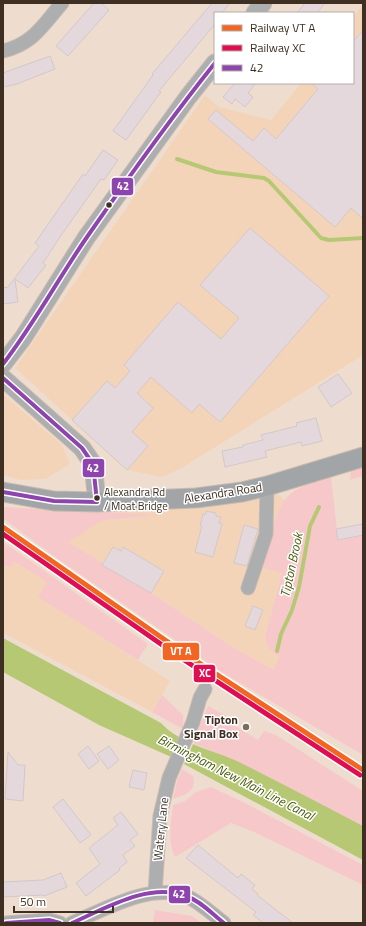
<svg xmlns="http://www.w3.org/2000/svg" width="366" height="926" font-family="'Titillium Web',sans-serif">
	<rect width="100%" height="100%" fill="#eeddce"/>
	<path fill="#f4d4b8" d="M363,4V355L180,469L161,477L127,470L15,368L205,95L219,107L271,120L301,83H353V17Z
		M3,394L62,445L70,464L46,479L20,480L3,475Z
		M267,486L285,500L276,518L264,568L282,573L265,637L269,649L280,657L274,670L234,648L151,593L67,542L97,502Z
		M3,542L52,576L39,597L170,681L152,712L3,633Z"/>
	<path fill="#f6c8ca" d="M363,467V476L350,480L351,471Z
		M331,476L338,540L354,537L352,526L363,524V755L223,673L51,554L3,518V507L159,515L103,520L68,542L151,593L234,648L274,670L279,657L269,649L265,637L282,573L263,568C269,546 274,504 294,491C304,484 319,481 331,476Z
		M3,542L148,644L138,660L38,597L47,582L14,561L10,567L3,565Z
		M162,695L183,715V729L152,712Z
		M208,706L226,716L224,719L258,740L264,731L276,735L363,791V826L238,762L193,743Z
		M182,769L193,776C197,791 186,795 173,799L177,781Z
		M211,787L247,804L363,865V885L254,832L231,823L175,857C167,841 171,823 173,805L185,801L196,792Z
		M155,910L192,916L201,923H153Z"/>
	<path fill="#b7c875" d="M3,638L161,723C179,743 212,750 237,761C279,782 321,804 363,826V860L169,756L99,725L3,672Z"/>
	<path fill="#eeddce" d="M180,736L194,742L183,767L170,759Z"/>
	<g fill="none" stroke-linecap="round" stroke-linejoin="round">
		<path stroke="#b7c875" stroke-width="4" d="M177,159L216,172L264,178L269,181L321,238L329,240L363,238
			M277,651L281,634L292,610L299,587L310,526L319,507"/>
	</g>
	<path fill="#e4d8dd" stroke="#d3c8c9" d="M94,3H101L109,10L68,56L56,46Z
		M212,3H230L222,13H215V24L159,91L161,92L126,140L113,131L153,75L152,74Z
		M305,3H325L317,13H297Z
		M363,30V219L351,208L335,227L208,119L216,110L253,141L264,128L276,139L318,89L311,83H353V42Z
		M50,56L55,69L17,84L3,87V73Z
		M235,83H256L248,93L253,97L245,107L235,99L232,104L223,97Z
		M103,150L118,160L104,180L101,179L62,234L43,263L46,265L28,288L15,279L18,302L3,304V288L8,287L39,246L35,243L83,174L85,176Z
		M250,228L329,296L220,422L199,404L192,413L151,377L137,393L153,408L132,432L148,446L127,470L72,420L107,381L115,388L130,371L124,365L178,302L221,339L239,318L200,285Z
		M338,374L352,393L331,407L318,387Z
		M316,418L322,441L302,446L301,442L265,451L267,457L225,467L222,451L243,447V445L263,440L261,435L297,426L296,423Z
		M206,511L216,513V516L221,517L219,523L222,524L213,557L195,552L202,526H200L203,514L205,515Z
		M363,524V535L338,540L336,529Z
		M244,525L258,529L247,566L234,563Z
		M113,547L121,551L123,547L164,571L151,593L102,565Z
		M253,606L263,610L255,630L245,626Z
		M88,746L99,761L89,769L78,754Z
		M109,746L119,760L108,769L97,754Z
		M8,752L18,765H25L23,801L5,799Z
		M133,770L147,773L144,790L129,787Z
		M63,799L91,835L80,843L53,807Z
		M121,812L138,834L130,840L135,846L123,855L127,862L119,868L120,870L86,896L76,883L100,864L89,848L118,825L113,818Z
		M198,845L238,878L241,874L255,885L252,889L258,894L257,895L293,923H263L253,915L256,912L186,858Z
		M61,873L67,887L44,896L43,895L3,897V882L43,880Z"/>
	<g fill="none" stroke-linecap="round" stroke-linejoin="round">
		<defs>
			<path id="minor" d="M3,51C33,44 43,25 62,3
				M248,588L266,534L267,486
				M155,893L160,816L169,778L193,722L200,698L205,689
				M6,923L49,920L60,923
				M72,923C106,909 149,883 186,896C200,902 212,914 224,923"/>
			<path id="tertiary" d="M255,13L263,3
				M3,364L23,338L86,238L188,97L215,63
				M3,378L82,448L93,464L97,502"/>
			<path id="secondary" d="M3,492L54,501L97,502L196,498L242,492L267,486L363,457"/>
		</defs>
		<use href="#minor" stroke="#c8baae" stroke-width="15"/>
		<use href="#tertiary" stroke="#c8baae" stroke-width="19"/>
		<use href="#secondary" stroke="#c8baae" stroke-width="21"/>
		<use href="#minor" stroke="#adaeb0" stroke-width="13"/>
		<use href="#tertiary" stroke="#adaeb0" stroke-width="17"/>
		<use href="#secondary" stroke="#a2a5a7" stroke-width="19"/>
		<defs>
			<path id="bus-1" d="M3,364C34,324 58,279 87,237C128,178 170,119 215,63
				M3,378L82,448L93,464L97,502L54,501L3,492
				M6,923L49,920L60,923
				M72,923C106,908 149,882 186,896C201,901 212,914 224,923"/>
		</defs>
		<use href="#bus-1" stroke="#fff" stroke-width="7"/>
		<use href="#bus-1" stroke="#8e44ad" stroke-width="4"/>
		<defs>
			<path id="rail-1" d="M3,527L181,651L363,770"/>
			<path id="rail-2" d="M3,534L178,656L360,775"/>
		</defs>
		<use href="#rail-1" stroke="#fff" stroke-width="8"/>
		<use href="#rail-2" stroke="#fff" stroke-width="8"/>
		<use href="#rail-1" stroke="#f26522" stroke-width="5"/>
		<use href="#rail-2" stroke="#df0d52" stroke-width="5"/>
	</g>
	<g fill="#3e2f22" stroke="#fff" stroke-width="1.5">
		<circle cx="109" cy="205" r="3.5"/>
		<circle cx="97" cy="498" r="3.5"/>
	</g>
	<circle fill="#7c6c5e" stroke="#fff" stroke-width="1.5" cx="246" cy="727" r="4"/>
	<g text-anchor="middle" stroke-width="3" stroke-linejoin="round" paint-order="stroke">
		<g font-size="11" fill="#3e2f22" stroke="#fff" text-anchor="start">
			<text x="104" y="496">Alexandra Rd<tspan x="104" dy="14">/ Moat Bridge</tspan></text>
		</g>
		<g font-size="12" fill="#3e2f22" stroke="#fff">
			<text transform="translate(223 493) rotate(-9)" y="4">Alexandra Road</text>
			<text transform="translate(161 829) rotate(-84)" y="4">Watery Lane</text>
		</g>
		<g font-size="12" font-weight="bold" fill="#3e2f22" stroke="#fff" text-anchor="end">
			<text x="238" y="724">Tipton<tspan x="238" dy="14">Signal Box</tspan></text>
		</g>
		<g font-size="13" font-style="italic" fill="#495d0b" stroke="#fff">
			<text transform="translate(291 565) rotate(-78)" y="5">Tipton Brook</text>
			<text transform="translate(236 777) rotate(27)" y="5">Birmingham New Main Line Canal</text>
		</g>
	</g>
	<g stroke="#fff" stroke-width="1.5">
		<rect x="111" y="177" width="23" height="19" rx="4" fill="#8e44ad"/>
		<rect x="82" y="458" width="23" height="20" rx="4" fill="#8e44ad"/>
		<rect x="162" y="642" width="38" height="19" rx="4" fill="#f26522"/>
		<rect x="193" y="664" width="23" height="19" rx="4" fill="#df0d52"/>
		<rect x="168" y="885" width="23" height="19" rx="4" fill="#8e44ad"/>
	</g>
	<g font-size="11" text-anchor="middle" font-weight="bold" fill="#fff">
		<text x="123" y="190">42</text>
		<text x="93" y="472">42</text>
		<text x="181" y="655">VT A</text>
		<text x="205" y="677">XC</text>
		<text x="179" y="898">42</text>
	</g>
	<rect width="366" height="926" fill="none" stroke="#3e2f22" stroke-width="8"/>
	<rect x="214" y="12" width="140" height="72" fill="#ffffff" stroke="#b2aca7"/>
	<rect x="222" y="25" width="20" height="6" fill="#f26522" stroke="#b2aca7"/>
	<text x="250" y="32" font-size="12" fill="#3e2f22">Railway VT A</text>
	<rect x="222" y="45" width="20" height="6" fill="#df0d52" stroke="#b2aca7"/>
	<text x="250" y="52" font-size="12" fill="#3e2f22">Railway XC</text>
	<rect x="222" y="65" width="20" height="6" fill="#8e44ad" stroke="#b2aca7"/>
	<text x="250" y="72" font-size="12" fill="#3e2f22">42</text>
	<path d="M14 906v6h99v-6" fill="none" stroke="#3e2f22" stroke-width="2"/>
	<text x="20" y="906" font-size="12" fill="#3e2f22" stroke="#ffffff" stroke-width="3" paint-order="stroke">50 m</text>
</svg>
